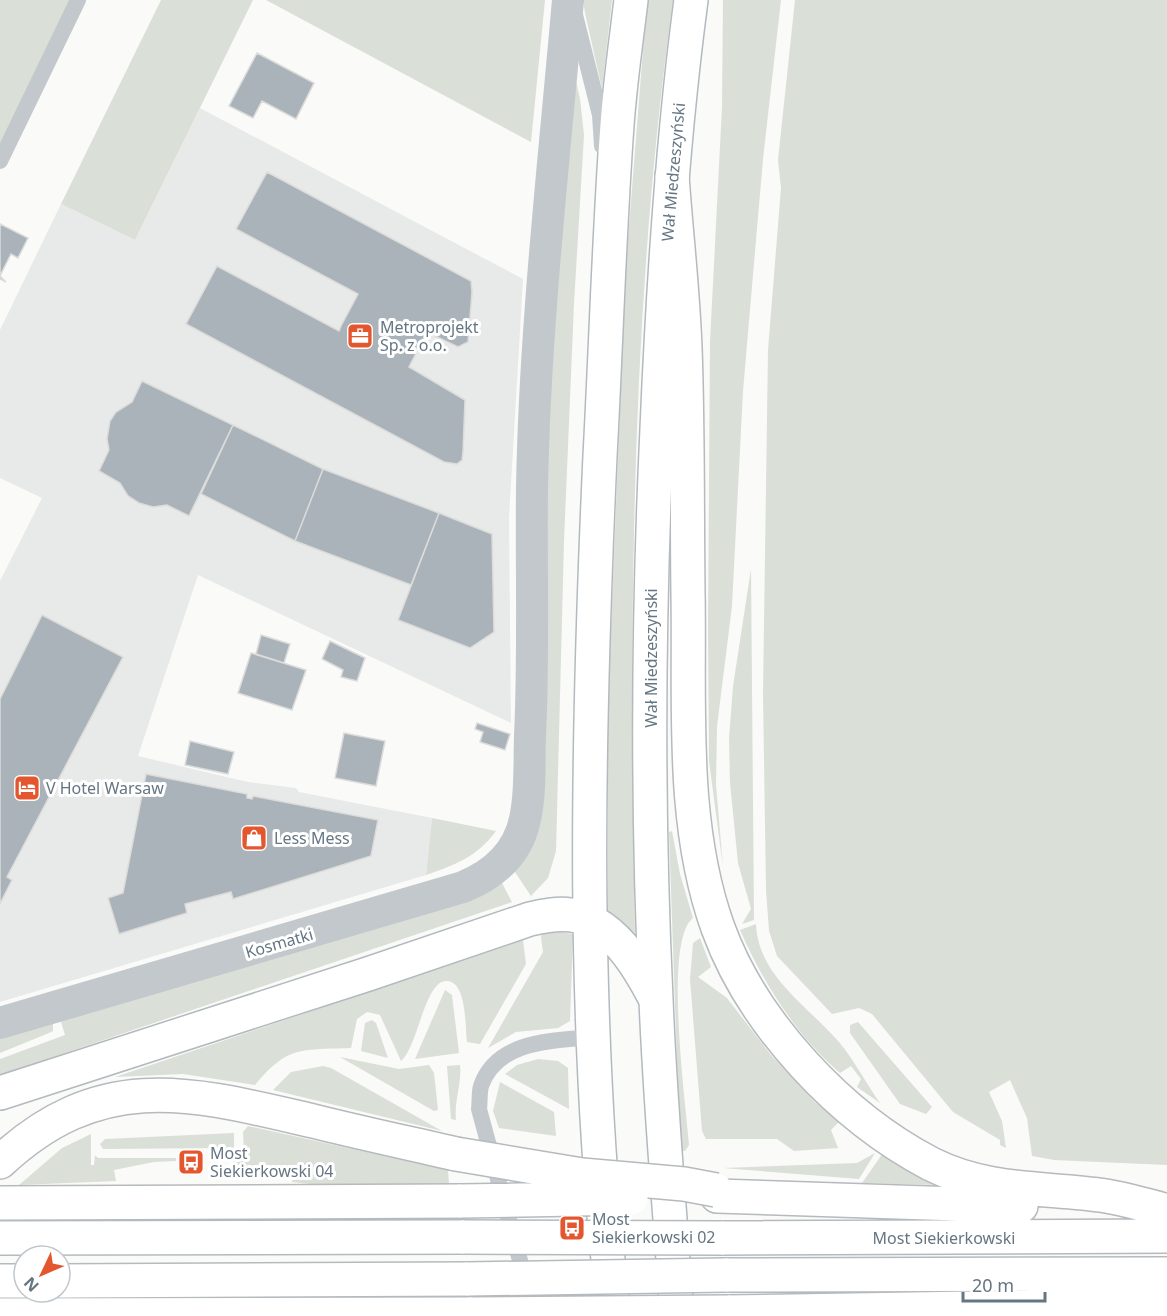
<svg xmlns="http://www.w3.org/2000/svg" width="1167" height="1316" font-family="'Noto Sans',sans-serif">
	<rect width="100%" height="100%" fill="#fafaf8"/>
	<path fill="#e8e9e9" d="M200,108L523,279L509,518L511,723L198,575L138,756L248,782L296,788L299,792L432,818L426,875L0,1002V581L42,498L0,478V330L61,204L135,240Z"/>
	<path fill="#dadfd7" d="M0,0H70L0,143Z
		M161,0H253L135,240L61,204Z
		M266,0H545L531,142Z
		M583,0H612L602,89L585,13Z
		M647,0H673C630,310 629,626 635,938L608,912V700L626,264Z
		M723,0H781L763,159L743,391L732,606L717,726L716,785L723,867L709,761L708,627L710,342L722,107Z
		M795,0H1167V1165L1054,1160L1032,1156L1027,1118L1010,1080L989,1092L1002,1121L1006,1148L1000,1145V1140L953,1112L872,1014L859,1008L832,1014L777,956L769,931L766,890L763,693L768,350L781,188L778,160Z
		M573,68L580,99L584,135L574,304L564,541L556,851L548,878L531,896L515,872L545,569L548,409Z
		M751,569L754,920L742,924L751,909L738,863L730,783L729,739L733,686Z
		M432,818L496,831C477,857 455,865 426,875Z
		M672,831L680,874L693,918C663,941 686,1104 689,1145L685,1151H680L669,832Z
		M502,883L512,902L0,1075V1059L65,1035L61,1022L64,1020L474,898Z
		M756,924C758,976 808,1006 839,1042C854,1060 866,1083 880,1103L857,1087L861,1079L851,1066L840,1073C795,1034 764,984 740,930Z
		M560,932L573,934L570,1021L558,1028L516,1032L488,1048L543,952L541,937L542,934Z
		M700,938L711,967L698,977L727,998L771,1055L815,1102L839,1122L831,1130L838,1148L794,1151L777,1139H706L702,1131L690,979L693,943Z
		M523,940L526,964L480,1044L467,1042C465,1026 467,982 447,981C425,979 418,1047 401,1061L380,1015L367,1012L357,1019L351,1048C302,1050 288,1045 255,1085L183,1074L115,1077Z
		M445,990L452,995L459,1053L415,1059Z
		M372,1020L376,1023L388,1058L361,1051L365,1023Z
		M858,1022L932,1107L926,1114L900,1104L850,1033V1025Z
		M53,1023V1031L49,1033L0,1053V1039Z
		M340,1057L399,1069L429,1065L434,1073L438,1110L434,1111Z
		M538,1059L558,1061L568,1068L569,1109L505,1074L517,1065Z
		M460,1065C462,1083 454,1100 456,1120L451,1119L447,1066Z
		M323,1066L331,1068L442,1131L273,1090L291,1072Z
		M500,1082L554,1112L556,1136L499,1128L493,1111Z
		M248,1126L448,1170L449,1184L328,1186L292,1182L293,1175L239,1168L233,1162L244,1151L243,1132Z
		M234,1133V1147L225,1155L218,1148L103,1149L100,1144L105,1139Z
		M91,1134V1165H94L95,1155L98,1158H176V1161L154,1162L114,1170L116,1181L19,1185L62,1148Z
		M875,1153L859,1179L723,1168L857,1163Z
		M883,1153L938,1185L862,1183Z"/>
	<path fill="#aab3b9" stroke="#dcdcda" stroke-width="1.5" d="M257,53L314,83L296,119L262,101L253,118L229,106Z
		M267,172L471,281L472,292L468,342L458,347L427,332L409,367L465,400L463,452L462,460L457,464L444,462L186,324L217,266L339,331L341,326L358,294L236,229Z
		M0,224L28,238L18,258L11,254L0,276L6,282L0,279Z
		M142,381L233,425L189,516L167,505L153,507L139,503L128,496L120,483L99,471L109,450L107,439L110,421L116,412L132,402Z
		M233,425L323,469L295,541L201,494Z
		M323,469L439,513L411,585L295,541Z
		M439,513L492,534L494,632L470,648L398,620Z
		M42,615L123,657L7,877L12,880L0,904V699Z
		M261,635L290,644L284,663L256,654Z
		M330,641L365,658L357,681L341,677L343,670L322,659Z
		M251,653L306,670L292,710L238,693Z
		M477,723L510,734L505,750L480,742L483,732L475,729Z
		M344,733L385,741L376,786L335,778Z
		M190,741L234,752L228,774L185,765Z
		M146,774L247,794V798L252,799L253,796L378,820L371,856L233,899L231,892L185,904L187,913L119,934L108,898L123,893Z"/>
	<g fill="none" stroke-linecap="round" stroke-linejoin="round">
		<defs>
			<path id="secondary" d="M0,1093L368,974L530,919C543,916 557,913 571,915C612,921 638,965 655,998
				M614,1316C581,1031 587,742 600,456C606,346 609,235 617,125C620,83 626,42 631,0
				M677,1316C670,1210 660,1105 656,999C647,809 648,619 657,429C663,286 672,142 691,0"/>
			<path id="primary" d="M672,176C676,233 683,291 685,348C688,430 687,511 688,593C690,703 680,823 718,928C753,1024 841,1117 931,1164C989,1193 1045,1187 1106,1196C1125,1199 1145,1205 1164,1210
				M0,1162C102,1067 192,1093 313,1121C361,1133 408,1143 456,1154
				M717,1196L1021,1206
				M0,1203L461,1201
				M0,1238L464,1237
				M721,1238L1167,1236
				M725,1275L1167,1274
				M0,1281H24
				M60,1281L468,1279
				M728,1312L1167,1305
				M0,1315L472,1314"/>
		</defs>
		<use href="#secondary" stroke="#b3babf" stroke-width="36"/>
		<use href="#primary" stroke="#b5babe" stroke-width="36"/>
		<path stroke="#c3c8cc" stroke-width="16" d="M575,15L600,115L602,146
			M0,161L78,0
			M535,1316L479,1109C480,1102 479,1093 481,1086C497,1039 555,1041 594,1037"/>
		<path stroke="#c3c8cc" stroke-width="32" d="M0,1023L463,887C495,874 518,853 525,819C531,793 529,762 530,736C534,653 531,570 532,487C535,324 554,162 568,0"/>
		<use href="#secondary" stroke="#fff" stroke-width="33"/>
		<use href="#primary" stroke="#fff" stroke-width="33"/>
		<defs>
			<path id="primary-bridge" d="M456,1154L582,1175L684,1184L716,1190
				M461,1201L631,1198
				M464,1237L721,1238
				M468,1279L725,1275
				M472,1314L728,1312"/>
		</defs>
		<use href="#primary-bridge" stroke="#b5babe" stroke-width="36" stroke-linecap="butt"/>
		<use href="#primary-bridge" stroke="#fff" stroke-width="33"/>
	</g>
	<defs>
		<symbol id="office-square" viewBox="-11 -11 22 22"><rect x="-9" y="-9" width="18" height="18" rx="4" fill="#e4572e" stroke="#fff"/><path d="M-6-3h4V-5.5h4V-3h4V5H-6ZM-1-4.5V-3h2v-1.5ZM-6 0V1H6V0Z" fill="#fff"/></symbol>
		<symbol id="hotel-square" viewBox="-11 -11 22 22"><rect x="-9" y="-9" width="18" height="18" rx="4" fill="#e4572e" stroke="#fff"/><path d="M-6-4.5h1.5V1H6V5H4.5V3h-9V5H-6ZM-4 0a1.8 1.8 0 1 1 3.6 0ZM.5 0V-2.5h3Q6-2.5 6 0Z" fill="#fff"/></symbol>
		<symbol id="shop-square" viewBox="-11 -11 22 22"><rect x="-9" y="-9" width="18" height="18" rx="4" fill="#e4572e" stroke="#fff"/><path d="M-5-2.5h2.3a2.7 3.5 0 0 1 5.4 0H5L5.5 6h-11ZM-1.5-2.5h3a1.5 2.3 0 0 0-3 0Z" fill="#fff"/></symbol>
		<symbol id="bus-square" viewBox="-11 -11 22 22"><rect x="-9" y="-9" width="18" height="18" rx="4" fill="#e4572e" stroke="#fff"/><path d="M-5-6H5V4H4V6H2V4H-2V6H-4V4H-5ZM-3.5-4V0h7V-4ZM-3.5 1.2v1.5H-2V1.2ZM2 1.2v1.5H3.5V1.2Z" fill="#fff"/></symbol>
	</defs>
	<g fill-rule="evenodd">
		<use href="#office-square" x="345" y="321" width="30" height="30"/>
		<use href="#hotel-square" x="12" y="773" width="30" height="30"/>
		<use href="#shop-square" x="239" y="823" width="30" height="30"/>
		<use href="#bus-square" x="176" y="1147" width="30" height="30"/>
		<use href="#bus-square" x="557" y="1213" width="30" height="30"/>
	</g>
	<g text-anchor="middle" stroke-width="6" stroke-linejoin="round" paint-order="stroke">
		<g font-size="16" fill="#657683" stroke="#fff">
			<text transform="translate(673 172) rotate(-85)" y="6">Wał Miedzeszyński</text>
			<text transform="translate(651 658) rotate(-90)" y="6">Wał Miedzeszyński</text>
			<text transform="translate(279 943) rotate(-16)" y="6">Kosmatki</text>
			<text x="944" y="1244">Most Siekierkowski</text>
		</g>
		<g font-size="16" fill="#657683" stroke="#fff" text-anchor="start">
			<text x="380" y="333">Metroprojekt<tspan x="380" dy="18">Sp. z o.o.</tspan></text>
			<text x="46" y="794">V Hotel Warsaw</text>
			<text x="274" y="844">Less Mess</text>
			<text x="210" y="1159">Most<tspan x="210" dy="18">Siekierkowski 04</tspan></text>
			<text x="592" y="1225">Most<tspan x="592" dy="18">Siekierkowski 02</tspan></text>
		</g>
	</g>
	<g transform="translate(42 1274) rotate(226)"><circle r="28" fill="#ffffff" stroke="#c1c8cd" stroke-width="1.5"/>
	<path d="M0-4.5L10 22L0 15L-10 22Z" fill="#e4572e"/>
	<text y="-9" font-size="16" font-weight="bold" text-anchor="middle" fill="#657683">N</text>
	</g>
	<path d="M963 1292v9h82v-9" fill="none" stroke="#657683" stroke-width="3"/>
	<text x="972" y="1292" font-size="18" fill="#657683" stroke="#ffffff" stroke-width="4.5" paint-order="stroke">20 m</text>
</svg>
